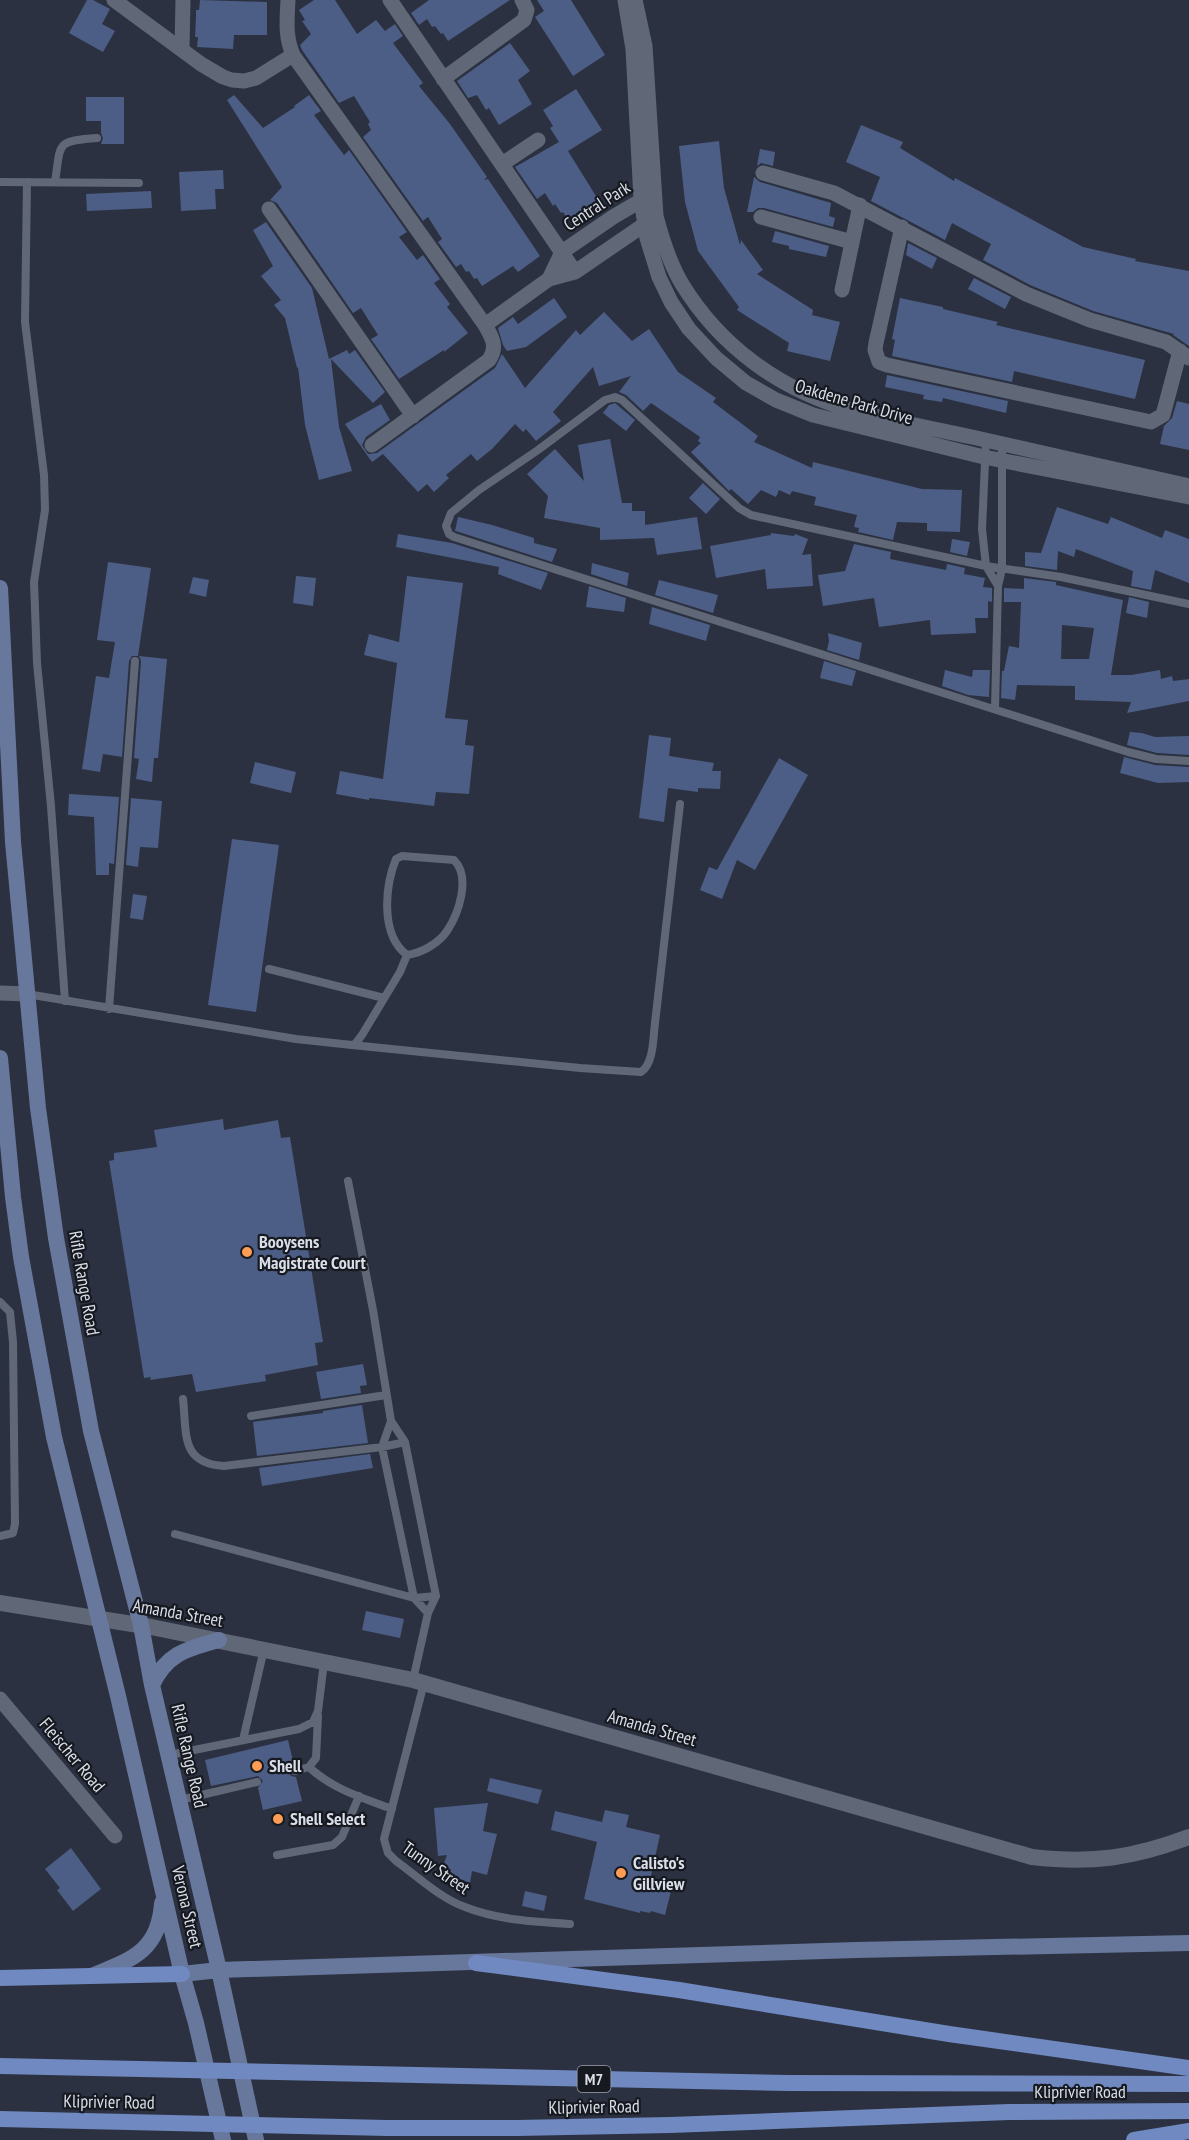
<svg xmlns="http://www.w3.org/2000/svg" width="1189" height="2140" font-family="'PT Sans Narrow',sans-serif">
	<rect width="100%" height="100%" fill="#2b3140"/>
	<path fill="#4c5e85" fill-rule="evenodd" d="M87,0H93L110,9L102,24L115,31L103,52L69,33Z
		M200,0L267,2V35H234L233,49L197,47L198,37H195L196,17V10H199Z
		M314,0H335L357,34L376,20L385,31L395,24L403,36L393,43L423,83L419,86L450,124L487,177L484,180L488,179L540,256L518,272L513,266L482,286L477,278L474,279L469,271L466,272L461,264L456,267L438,242L442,239L428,217L423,221L363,137L371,130L368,124L370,122L354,96L339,103L302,50L300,45L311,34L302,21L305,20L299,10Z
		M429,0H510L448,41L443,33L441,34L435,26L432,27L427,19L419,25L411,13Z
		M537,0H571L605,55L573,76L535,17L544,11Z
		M510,43L530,71L518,80L532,104L499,125L489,108L486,110L477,95L468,98L457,81Z
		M576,89L602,130L568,151L599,201L568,220L563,212L561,213L555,204L553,206L545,193L537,199L515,167L559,142L550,128L553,126L543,110Z
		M234,95L263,128L295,107L294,106L309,95L321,111L314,115L344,155L349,150L407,232L399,237L417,260L423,255L440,279L434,283L450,304L447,307L468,333L444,352V350L399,379L371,339L378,335L361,308L353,313L277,203L270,200L282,187L227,100Z
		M86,97H124V144H101L103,138L101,133V121H86Z
		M861,125L903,142L900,148L954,181L955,178L1083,247L1136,259L1135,261L1189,271V346L1173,335L1174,334L1093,311L1030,285L983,260L991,244L952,223L945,240L871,201L880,177L846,162Z
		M719,141L724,188L740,245L741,240L763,270L757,274L813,310L812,315L840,322L830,361L787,351L789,343L737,310L739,307L698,251L685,202L679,146Z
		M760,149L775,152L773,166L761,163L757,166Z
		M223,170L224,189H215L216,209L181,211L179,172Z
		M754,177L760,182L831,203L829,216L835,218L833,227L764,208H758L753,212H747Z
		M151,191L152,208L87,211L86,194Z
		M266,222L312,288L329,359L347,350L349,354L355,350L385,392L373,403L331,359L339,427L352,471L319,480L305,425L298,367L297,368L285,318L274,305L281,300L261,276L273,266L253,230Z
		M775,231L829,246L826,257L789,249V246L772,242Z
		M908,243L937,258L932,269L906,255Z
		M974,278L1011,297L1005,309L968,289Z
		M554,298L567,317L526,347L507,351L503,345L498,328L513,317L518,324Z
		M900,298L943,307V309L998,322L996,325L1145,360L1135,399L1014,371L1012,382L892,356L895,340L892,339Z
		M604,312L632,341L649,329L678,372L716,398L713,402L758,436L754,442L812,468L813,462L922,489L962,490L960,532L927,531V523L897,522L893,540L858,532L859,528L854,527L857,515L814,505L816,497L792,491L790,495L779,490L776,497L761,490L748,504L731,489L729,491L691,452L701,443L698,441L700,437L651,403L643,411L626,395L619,392L631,376L599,386L593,367L553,412L561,421L536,441L526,429L523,432L515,424L492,449L477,461L471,454L446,475L449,478L434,492L427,484L418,492L383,454L372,462L345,424L381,404L390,420L366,437L362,445L368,454L377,453L495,368L502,354L525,388L576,330L580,335Z
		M887,375L1008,401L1006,413L943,398L942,402L923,399L924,395L885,387Z
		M1177,401L1189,404V450L1160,444L1164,426L1172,418Z
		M615,403L635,420L626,431L603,413L609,405Z
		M610,439L622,503H632V511H645V525L697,517L702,549L657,555L654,538L600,540V528L544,518L548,496L527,474L555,449L584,481L578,445Z
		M703,483L720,499L706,514L689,498Z
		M1057,507L1108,524L1111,517L1162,538L1165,530L1189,539V583L1155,570L1151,590L1131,586L1133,571L1076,549L1074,557L1058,551L1057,570L1025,566V552L1041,553Z
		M458,517L492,525L534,538V543L557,549L552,562L456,531H455Z
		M771,533L794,536L795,534L808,539L802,555L811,554L813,586L767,589L765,569L716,578L710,546L771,535Z
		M398,534L452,543L548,573L541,590L498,574L499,567L396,547Z
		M952,539L970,542L967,556L950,552Z
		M854,544L891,552L890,559L946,570L947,564L965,568L964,574L985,578L983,587L992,588V602L988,601V618H975L976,633L931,635L930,620L879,627L874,598L823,606L818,575L845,571Z
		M108,562L151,568L138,656H132L129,661L122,757L103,754L100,772L82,769L96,676L109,678L115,642L97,640Z
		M592,563L629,573L627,586L591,574Z
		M296,576L316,578L313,606L293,603Z
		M407,576L463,583L445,718L468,720L465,745L474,746L469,794L436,792L434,806L369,798V800L336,794L340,771L383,779L397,663L364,655L369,634L399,642Z
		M193,577L209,580L206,597L189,593Z
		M1024,578L1056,582V585L1123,600L1111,675H1131L1160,670L1161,679L1172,676L1173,681L1189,679V701L1127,713L1131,702L1075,700V686L1017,685L1015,700L1001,698L1002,671H1004L1009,646L1019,648L1021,602H1004V588L1024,589ZM1062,625L1094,628L1089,659H1061Z
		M659,580L718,595L713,613L655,595Z
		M589,586L626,598L624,612L586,607Z
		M1129,597L1149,602L1147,618L1126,613Z
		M652,607L710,625L706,641L649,624Z
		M828,633L862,643L859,660L827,650L829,641Z
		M139,656L167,659L158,758H154L152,782L136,779L139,759L134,758L141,661Z
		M824,661L856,671L852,686L820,678Z
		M945,670L972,677L973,670H990L989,697L968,695L942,686Z
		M1130,732L1142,733L1155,737L1189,736V755L1157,753L1127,745Z
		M649,735L671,738L669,756L714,763L712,771H721L720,789L698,788V792L668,788L664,822L639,818Z
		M1124,757L1155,765L1189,767V782L1158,783L1120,773Z
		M779,758L808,775L755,870L737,860L722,899L700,890L709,867L717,870Z
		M255,762L296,772L291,793L250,783Z
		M69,794L119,797L114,864L109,863V875H96L94,817L68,815Z
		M131,798L162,801L158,848L140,847L138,867L126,865Z
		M232,839L279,845L256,1012L208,1005Z
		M133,894L147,896L143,920L130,918Z
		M223,1119L224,1130L278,1120L281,1138L290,1137L323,1342L315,1343L318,1365L265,1375L266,1381L196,1392L192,1374L150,1380L151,1377L144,1378L109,1161L114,1160V1153L157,1147L154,1130Z
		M363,1364L367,1385L360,1386L361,1393L321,1399L316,1372Z
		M362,1405L368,1443L257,1456L253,1422L323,1413V1411Z
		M370,1454L373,1468L262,1486L259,1468Z
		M366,1611L404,1619L400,1638L362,1630Z
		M288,1740L294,1765L290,1767L289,1772L291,1776L296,1777L302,1801L263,1810L258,1788L263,1781L258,1776L211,1786L205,1760Z
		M490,1778L542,1790L538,1804L487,1791Z
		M488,1803L483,1831L497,1834L487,1875L472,1871L470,1883L441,1871L447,1855L438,1856L434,1808Z
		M605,1810L629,1815L626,1827L660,1835L649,1885L671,1891L665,1915L651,1911L650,1913L640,1911V1913L584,1899L597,1842L551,1830L555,1811L602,1822Z
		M71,1848L101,1889L73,1911L57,1890L60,1888L45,1869Z
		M525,1891L547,1896L544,1911L522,1906Z"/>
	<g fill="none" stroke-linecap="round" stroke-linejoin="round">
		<path stroke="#606878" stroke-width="8" d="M0,182L139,183
			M27,182L25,322L44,475L45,510L34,582L37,663L51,806L65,1001
			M55,182C61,143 55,141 97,138
			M986,440L982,529L986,566L998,586
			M1189,604L1061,577L986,566L751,515L739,508L622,400L615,397L605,400L538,450L479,490L451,513L446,526L449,534L454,537L1128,752L1156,759L1189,761
			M995,709L998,586L1002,569V443
			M402,856L454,860C471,877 459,913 447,931C439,943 422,953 407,955C380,935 385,886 396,859Z
			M269,969L384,998
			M27,994L296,1039L352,1045L356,1043L362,1035L400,972L407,955
			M109,1009L135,661
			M352,1045L580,1068L641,1072C654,1063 653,1038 655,1023L680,804
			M348,1181L373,1310L391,1421L405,1442L436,1596L428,1613L413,1680
			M0,1302L10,1312L13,1342L15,1524L13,1533L0,1536
			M183,1399C187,1434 180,1463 224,1466L382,1447L405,1442
			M251,1416L386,1395
			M391,1421L382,1447L414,1598L428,1613
			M175,1534L414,1598L436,1596
			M424,1683L384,1839L388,1853L396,1861C417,1876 440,1898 465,1907C498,1920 535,1922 570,1924
			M243,1740L264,1649
			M169,1755L299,1729L313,1722L318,1711L324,1662
			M309,1767C332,1789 363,1798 392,1809
			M295,1771L309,1767L316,1758L318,1716
			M180,1800L257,1782
			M277,1855L333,1845L342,1837L359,1796"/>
		<path stroke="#606878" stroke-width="15" d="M114,0L201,64L223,77L232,80L244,81L256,78L293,55
			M288,0C287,20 285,36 293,55L485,325C492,337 498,347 489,360L372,445
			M390,0L575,272
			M625,0L633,49L641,199L647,238L659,277L671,302L689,329L716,358L746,383L776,400L813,415L984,457L1189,497
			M635,0L645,46L656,216C662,239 670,264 682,284C720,346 779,389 848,409C889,421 931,428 972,437C1044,453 1117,470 1189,486
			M182,49L183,0
			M443,79L524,20L527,10L522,0
			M502,164L538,140
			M763,173L834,193L1026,294L1090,320L1166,342L1189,358
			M269,209L413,416
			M761,217L852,242
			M902,227L876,343L875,350L879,362L887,365L1151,422L1163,415L1180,351
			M549,279L562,252L613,217L647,197
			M842,290L860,205
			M485,325L549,279L575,272L651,220
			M0,993L27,994
			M0,1699L115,1836"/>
		<path stroke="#606878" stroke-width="16" d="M0,1603L151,1627L413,1680L1032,1857C1092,1864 1133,1858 1189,1837"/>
		<path stroke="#68789c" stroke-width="16" d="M0,588L13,842L38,1108L56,1238L91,1431L141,1625L152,1685L219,1970L256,2140
			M0,1058L13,1197L21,1257L54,1437L118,1696L182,1974L196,2023L223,2140
			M152,1685C167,1653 187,1649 219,1640
			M182,1974L219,1970L856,1950L1189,1943
			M94,1975C133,1959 159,1950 162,1903"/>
		<path stroke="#7089c1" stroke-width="16" d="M476,1963L679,1990L949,2034L1189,2068
			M0,1978L182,1974
			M0,2066L789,2083L1189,2084
			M0,2119L387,2128H517L670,2125L1009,2112L1189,2111
			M1134,2140L1189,2131"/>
	</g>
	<g fill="#fd9d55" stroke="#161920" stroke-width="2">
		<circle cx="247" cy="1252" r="6"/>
		<circle cx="257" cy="1766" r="6"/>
		<circle cx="278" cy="1819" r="6"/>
		<circle cx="621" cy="1873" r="6"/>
	</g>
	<g text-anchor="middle" stroke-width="4.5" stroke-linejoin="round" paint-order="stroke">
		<rect fill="#161920" stroke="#9ea3ab" stroke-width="1.5" x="577.5" y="2066" width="33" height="26" rx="4.5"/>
		<g font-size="16" font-weight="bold" fill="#d9dee7">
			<text x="594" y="2085">M7</text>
		</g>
		<g font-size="18" fill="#d9dee7" stroke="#161920">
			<text transform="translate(597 206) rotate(-33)" y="6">Central Park</text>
			<text transform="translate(854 402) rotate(16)" y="6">Oakdene Park Drive</text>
			<text transform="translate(84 1283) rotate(80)" y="6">Rifle Range Road</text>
			<text transform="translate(178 1613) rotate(10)" y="6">Amanda Street</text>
			<text transform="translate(652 1728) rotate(16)" y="6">Amanda Street</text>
			<text transform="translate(72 1755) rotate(50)" y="6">Fleischer Road</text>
			<text transform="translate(189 1756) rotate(77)" y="6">Rifle Range Road</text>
			<text transform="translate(436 1868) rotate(35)" y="6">Tunny Street</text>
			<text transform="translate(187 1907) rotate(77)" y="6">Verona Street</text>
			<text x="1080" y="2098">Kliprivier Road</text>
			<text transform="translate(109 2102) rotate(1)" y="6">Kliprivier Road</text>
			<text transform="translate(594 2107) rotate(-1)" y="6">Kliprivier Road</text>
		</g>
		<g font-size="18" font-weight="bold" fill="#d9dee7" stroke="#161920" text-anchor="start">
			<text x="259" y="1248">Booysens<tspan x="259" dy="21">Magistrate Court</tspan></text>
			<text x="269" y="1772">Shell</text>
			<text x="290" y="1825">Shell Select</text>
			<text x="633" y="1869">Calisto's<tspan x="633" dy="21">Gillview</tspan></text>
		</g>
	</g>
</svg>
